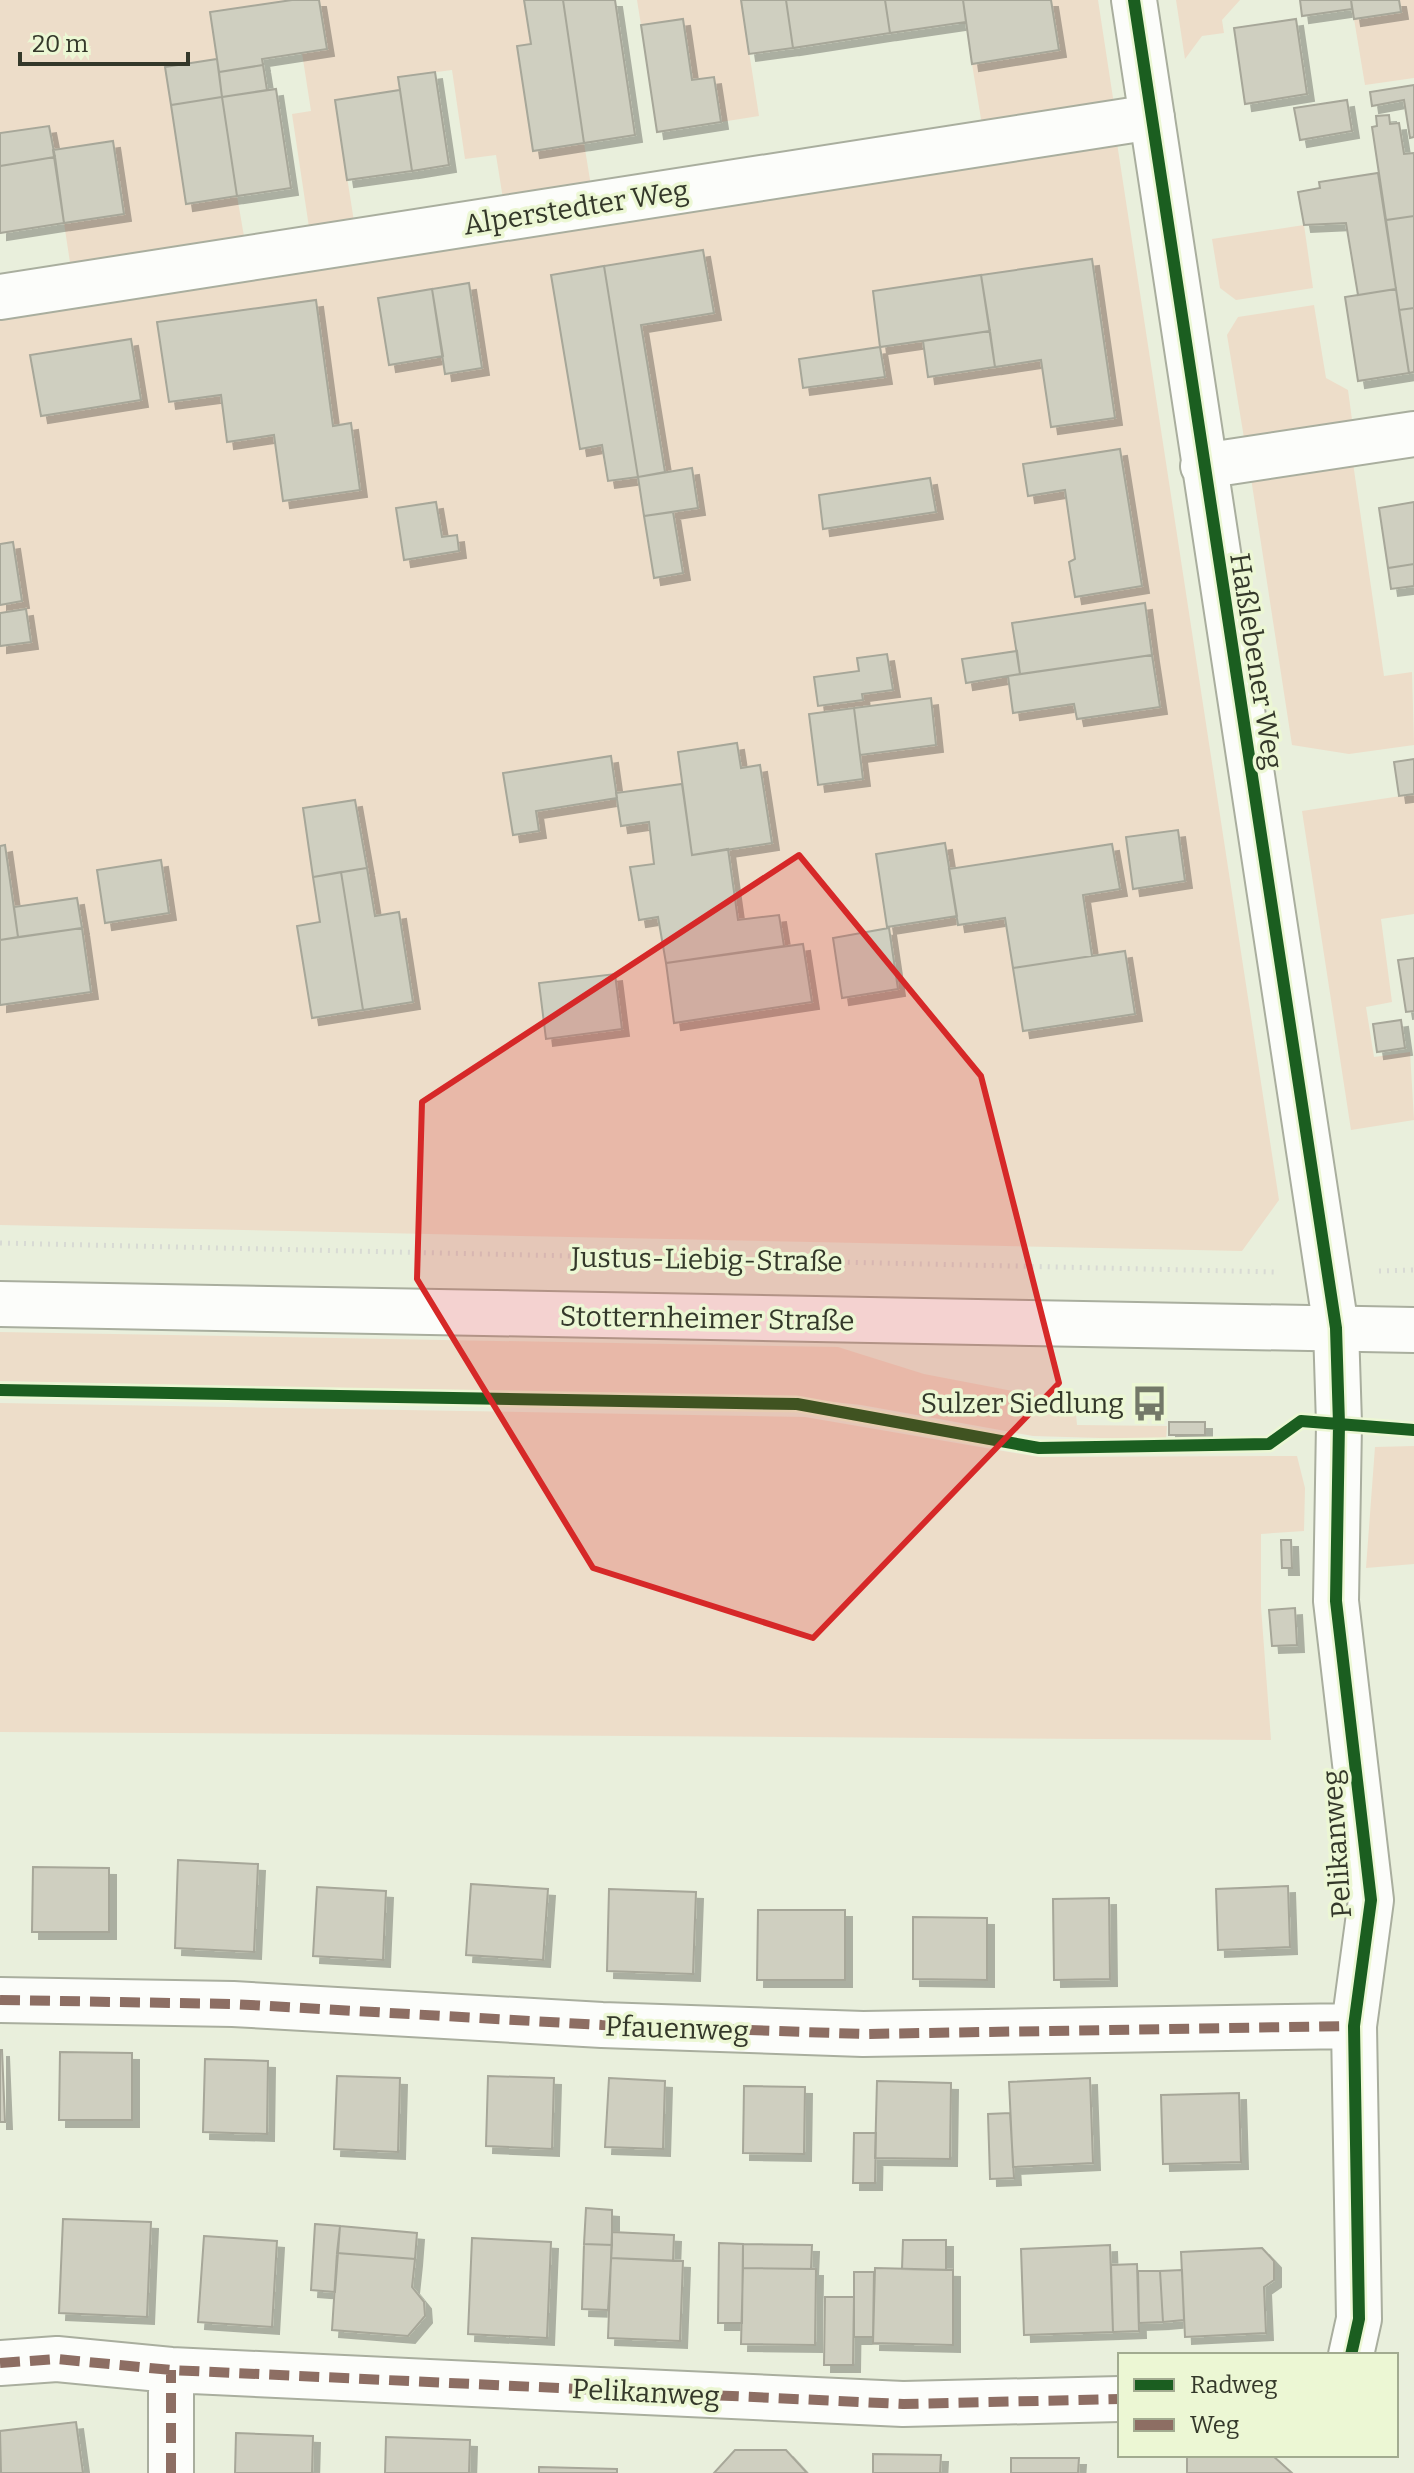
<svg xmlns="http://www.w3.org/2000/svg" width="1414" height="2473" font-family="Bitter,serif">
	<defs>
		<filter id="shadow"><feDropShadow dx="7" dy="7" stdDeviation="0" flood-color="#0004"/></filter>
	</defs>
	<rect width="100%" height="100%" fill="#e9efdc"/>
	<path fill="#edddc9" d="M0,0H292L210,12L217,59L165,67L186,204L237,196L245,242L71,269L64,223L124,214L113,141L53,150L49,126L0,133Z
		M319,0H524L531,44L517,47L533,150L584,143L592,192L504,205L496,155L465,159L452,70L399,77L400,90L335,100L355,228L310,234L292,114L311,111L302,53Z
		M637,0H741L759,116L721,122L714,77L692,80L683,19L641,25Z
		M1051,0H1098L1115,111L983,131L972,64L1058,50Z
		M1176,0H1240L1222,20L1224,33L1202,36L1185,59Z
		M1399,0H1414V78L1365,85L1354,19L1401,12Z
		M1117,143L1279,1200L1242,1251L0,1225V316Z
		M1304,225L1313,288L1236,300L1220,288L1212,239Z
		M1314,305L1326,378L1348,390L1353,427L1245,444L1227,335L1238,317Z
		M1353,463L1384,676L1412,672L1414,745L1349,754L1292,745L1251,478Z
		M1414,794V914L1381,919L1392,1002L1366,1007L1374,1057L1410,1052L1414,1120L1351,1130L1302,811Z
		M0,1332L838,1347L924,1374L1075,1403L1077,1425L1167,1426L1166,1440L1033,1436L861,1405L788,1397L0,1381Z
		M0,1403L805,1417L1039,1457L1297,1456L1305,1488L1304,1531L1261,1534V1607L1271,1740L0,1732Z
		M1414,1446V1564L1366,1568L1375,1447Z"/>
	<path fill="#cfcfc0" stroke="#a7a799" stroke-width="2" filter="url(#shadow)" d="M292,0H319L327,49L262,59L263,65L219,72L210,12Z
		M524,0H563L584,143L533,151L517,46L531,44Z
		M563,0H615L635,135L584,143Z
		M741,0H786L793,48L749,54Z
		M786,0H885L890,33L793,48Z
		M885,0H963L966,22L890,33Z
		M963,0H1051L1059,50L972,64Z
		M1300,0H1351L1352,9L1302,16Z
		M1351,0H1399L1401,12L1354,19Z
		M683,19L692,80L714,77L721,122L657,132L641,25Z
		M1296,19L1307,94L1245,104L1234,28Z
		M217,59L222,97L171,105L165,67Z
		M263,65L267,90L222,97L219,72Z
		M435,72L449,165L412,171L398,77Z
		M1414,85V137L1410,138L1404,100L1372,106L1370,92Z
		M276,89L291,188L237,196L222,97Z
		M400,90L412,171L347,180L335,100Z
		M222,97L237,196L186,204L171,105Z
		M1347,100L1352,131L1300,140L1294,108Z
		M1389,115L1390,124L1399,123L1404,154L1414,153V216L1386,220L1372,127L1377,126L1376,116Z
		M49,126L55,157L0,166V133Z
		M113,141L124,214L64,223L53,150Z
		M55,157L64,223L0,233V166Z
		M1378,173L1396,289L1358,295L1346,223L1304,225L1298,192L1320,188L1319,182Z
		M1414,216V308L1399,310L1386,220Z
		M703,250L714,313L641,325L665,472L638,477L604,266Z
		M1092,259L1115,418L1051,427L1041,360L995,367L981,275Z
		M604,266L638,477L608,481L602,445L580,449L551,275Z
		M981,275L990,331L880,347L873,291Z
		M469,283L482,368L445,374L432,289Z
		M432,289L443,356L389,365L378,298Z
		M1396,289L1409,373L1358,381L1345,297Z
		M316,300L333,426L351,423L360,490L283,501L274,435L227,442L221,395L169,402L157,322Z
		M1414,308V372L1409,373L1399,310Z
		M990,331L995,367L928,377L923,341Z
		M131,339L141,400L41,416L30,355Z
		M880,347L885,377L803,388L799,359Z
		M1120,449L1142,586L1075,597L1069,562L1075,559L1065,490L1028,496L1023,464Z
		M692,468L698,508L644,516L638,477Z
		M930,478L936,512L823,529L819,495Z
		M436,502L442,537L457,535L459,551L404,560L396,508Z
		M1414,502V564L1388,568L1379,508Z
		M673,512L683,573L654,578L644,516Z
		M13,542L22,601L0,605V544Z
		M1414,564V586L1391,589L1388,568Z
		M1145,603L1152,655L1020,674L1012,623Z
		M26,609L31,642L0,646V613Z
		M1017,651L1020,674L966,683L962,659Z
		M887,654L893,690L862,694L863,700L818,706L814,677L859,671L857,658Z
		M1152,655L1160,707L1077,719L1074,704L1013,713L1008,676Z
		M931,698L936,745L860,755L854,708Z
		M854,708L863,779L818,785L809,714Z
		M737,743L741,768L760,765L772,843L692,855L678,752Z
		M611,756L617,798L536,811L539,831L513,835L503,773Z
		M1414,759V794L1399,796L1394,762Z
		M682,784L692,855L728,849L738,920L779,915L784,946L666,963L658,917L639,920L630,867L654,864L649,822L621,826L616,793Z
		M355,800L367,868L313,877L303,808Z
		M1178,830L1185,881L1133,889L1126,837Z
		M945,843L957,916L887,927L876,854Z
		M1112,844L1120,889L1083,895L1092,956L1013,968L1005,918L958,925L949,869Z
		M5,845L18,937L0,940V846Z
		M161,860L169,913L105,923L97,870Z
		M367,868L375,916L399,912L413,1002L363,1010L341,872Z
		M341,872L363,1010L312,1018L297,926L320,922L313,877Z
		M77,898L82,928L18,937L14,907Z
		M82,928L91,992L0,1005V940Z
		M889,928L898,989L842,998L833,938Z
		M803,944L812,1002L674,1023L666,963Z
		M1125,951L1135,1014L1023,1031L1013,968Z
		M1414,958V1011L1406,1012L1398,960Z
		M615,974L622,1029L546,1039L539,983Z
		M1401,1020L1405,1048L1377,1052L1373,1024Z
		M1169,1422H1205V1435H1169Z
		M1281,1540H1291L1292,1568H1282Z
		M1295,1608L1297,1645L1272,1646L1269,1610Z
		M178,1860L258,1864L254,1952L175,1948Z
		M33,1867L109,1868V1932H32Z
		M471,1884L548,1889L543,1960L466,1955Z
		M1288,1886L1290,1947L1218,1950L1216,1889Z
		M317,1887L386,1891L383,1960L313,1956Z
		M609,1889L696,1892L693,1974L607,1971Z
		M1109,1898L1110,1979L1054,1980L1053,1899Z
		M758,1910H845V1980H757Z
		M913,1917L987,1918V1980L913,1979Z
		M0,2050H2L5,2122H0Z
		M60,2052L132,2053V2120H59Z
		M205,2059L268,2061L267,2134L203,2132Z
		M337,2076L400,2078L398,2152L334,2149Z
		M488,2076L554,2078L552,2149L486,2146Z
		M609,2078L665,2081L663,2149L605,2147Z
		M1090,2078L1093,2163L1013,2167L1009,2082Z
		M877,2081L951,2083L950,2159L875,2158Z
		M744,2086L805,2087L804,2154L743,2153Z
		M1239,2093L1241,2162L1163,2164L1161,2095Z
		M1010,2113L1014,2178L990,2179L988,2114Z
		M854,2133H876L875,2183H853Z
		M586,2208L612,2210V2245L584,2244Z
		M63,2219L151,2222L147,2317L59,2313Z
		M315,2224L340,2226L335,2292L311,2290Z
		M340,2226L417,2233L415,2259L337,2253Z
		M612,2232L674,2235L673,2261L611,2258Z
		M204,2236L277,2241L272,2327L198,2322Z
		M472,2238L551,2242L547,2338L468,2334Z
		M903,2240H946V2270L902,2269Z
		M719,2243L743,2244L742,2323H718Z
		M584,2244L612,2245L608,2310L582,2309Z
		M743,2244L812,2245L811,2269L743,2268Z
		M1110,2245L1113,2332L1024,2335L1021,2249Z
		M1262,2248L1274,2261V2280L1264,2287L1266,2333L1185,2337L1181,2252Z
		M337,2253L415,2259L412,2287L424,2302L425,2316L408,2336L332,2330Z
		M611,2258L683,2261L680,2341L608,2338Z
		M1137,2264L1139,2331L1113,2332L1111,2265Z
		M743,2268L816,2269L815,2345L741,2344Z
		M875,2268L953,2270V2345L873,2343Z
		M1182,2270L1184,2320L1163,2322L1160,2271Z
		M1138,2271H1160L1163,2322L1139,2323Z
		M854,2272H874L873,2337H854Z
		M825,2297H854L853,2365H824Z
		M76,2422L83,2473H1L0,2431Z
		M236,2433L313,2436L312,2473H235Z
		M386,2437L470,2440L469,2473H385Z
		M735,2450H786L807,2473H714Z
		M873,2454L941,2455L940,2473H873Z
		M1187,2455H1272L1292,2473H1187Z
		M1011,2458H1079L1078,2473H1011Z
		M539,2467L617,2469V2473H539Z"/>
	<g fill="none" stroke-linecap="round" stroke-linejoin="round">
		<defs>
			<path id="minor" d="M1134,0L1336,1328L1339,1424L1336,1601L1371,1900L1354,2026L1359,2319L1351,2355
				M0,297L1152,117
				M1203,466L1414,434
				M0,2000L233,2004L602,2025L863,2034L1354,2026
				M0,2363L57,2359L171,2370L903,2404L1120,2399
				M171,2473V2370"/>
			<path id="major" d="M0,1304L1414,1330"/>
		</defs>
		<use href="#minor" stroke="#a9ae9e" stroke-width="48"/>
		<use href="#major" stroke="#a9ae9e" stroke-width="48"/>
		<path stroke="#d8dad4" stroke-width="5" stroke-dasharray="2 6" stroke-linecap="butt" d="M0,1243L1277,1272
			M1379,1271L1414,1270"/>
		<use href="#minor" stroke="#fcfdfa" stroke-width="44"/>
		<use href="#major" stroke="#fcfdfa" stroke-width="44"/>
		<path stroke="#8d6e63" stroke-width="10" stroke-dasharray="20 10" stroke-linecap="butt" d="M0,2000L233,2004L602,2025L863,2034L1354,2026
			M0,2363L57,2359L171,2370L903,2404L1120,2399
			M171,2473V2370"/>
		<defs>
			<path id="cycleway" d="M1134,0L1336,1328L1339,1424L1336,1601L1371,1900L1354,2026L1359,2319L1351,2355
				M0,1390L797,1404L1039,1448L1269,1444L1301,1421L1414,1430"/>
		</defs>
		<use href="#cycleway" stroke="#ecf7d4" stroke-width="17"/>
		<use href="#cycleway" stroke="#1b5e20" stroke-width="12"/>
	</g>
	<path fill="#d62828" fill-opacity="0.2" stroke="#d62828" stroke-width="6" stroke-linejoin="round" d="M799,855L981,1076L1059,1383L813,1638L593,1568L417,1279L422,1102Z"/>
	<defs>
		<symbol id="bus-bare" viewBox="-9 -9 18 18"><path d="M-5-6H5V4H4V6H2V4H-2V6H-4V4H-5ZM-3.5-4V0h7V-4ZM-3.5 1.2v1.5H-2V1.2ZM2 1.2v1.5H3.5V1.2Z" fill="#737868" stroke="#ecf7d4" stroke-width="2.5" paint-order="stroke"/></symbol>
	</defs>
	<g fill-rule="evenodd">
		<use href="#bus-bare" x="1124" y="1378" width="51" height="51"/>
	</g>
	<g text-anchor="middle" stroke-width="7" stroke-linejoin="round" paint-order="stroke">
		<g font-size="28" fill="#34382a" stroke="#ecf7d4">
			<text transform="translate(576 207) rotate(-9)" y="10">Alperstedter Weg</text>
			<text transform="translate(1257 661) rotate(81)" y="10">Haßlebener Weg</text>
			<text transform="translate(707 1259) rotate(1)" y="10">Justus-Liebig-Straße</text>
			<text transform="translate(707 1318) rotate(1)" y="10">Stotternheimer Straße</text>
			<text transform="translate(1336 1844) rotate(-94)" y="10">Pelikanweg</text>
			<text transform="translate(677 2028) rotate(2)" y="10">Pfauenweg</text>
			<text transform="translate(646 2392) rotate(3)" y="10">Pelikanweg</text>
		</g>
		<g font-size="28" fill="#34382a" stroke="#ecf7d4" text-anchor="end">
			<text x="1124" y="1413">Sulzer Siedlung</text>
		</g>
	</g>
	<rect x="1118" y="2353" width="280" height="104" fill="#ecf7d4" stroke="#a2ab90" stroke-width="2"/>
	<rect x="1134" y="2379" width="40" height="12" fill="#1b5e20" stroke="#a2ab90" stroke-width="2"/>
	<text x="1190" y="2393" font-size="24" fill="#34382a">Radweg</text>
	<rect x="1134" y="2419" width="40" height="12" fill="#8d6e63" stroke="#a2ab90" stroke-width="2"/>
	<text x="1190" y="2433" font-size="24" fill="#34382a">Weg</text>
	<path d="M20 52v12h168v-12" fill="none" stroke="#34382a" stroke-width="4"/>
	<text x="32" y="52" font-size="24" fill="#34382a" stroke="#ecf7d4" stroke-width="6" paint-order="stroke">20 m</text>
</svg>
